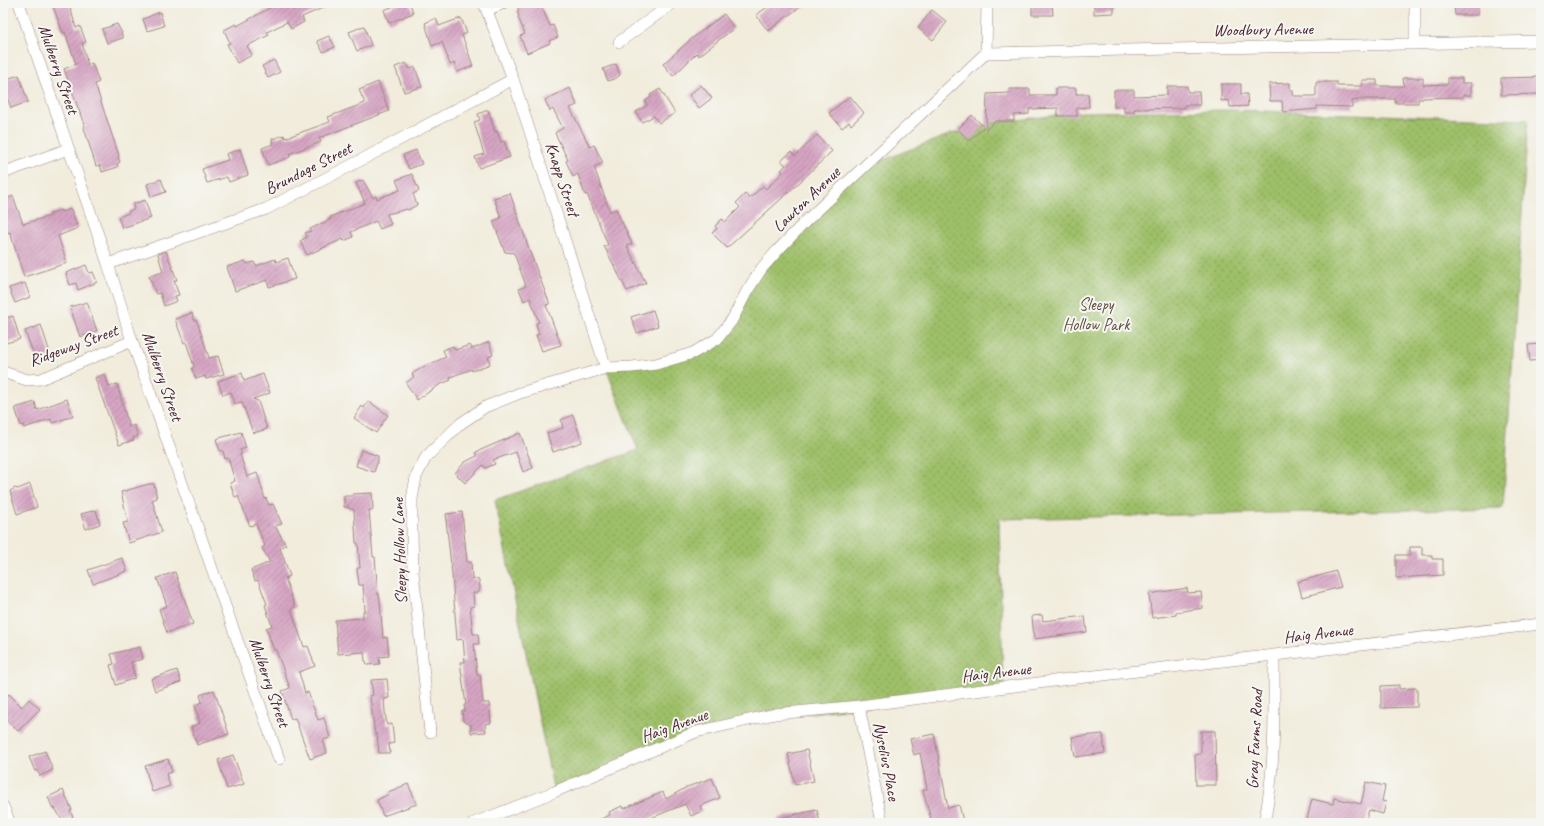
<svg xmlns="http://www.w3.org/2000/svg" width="1544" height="826" font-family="Caveat,sans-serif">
	<defs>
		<pattern id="green-dots" width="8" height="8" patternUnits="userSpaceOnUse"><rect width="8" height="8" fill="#9ec069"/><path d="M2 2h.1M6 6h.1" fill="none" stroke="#839b57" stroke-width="1.8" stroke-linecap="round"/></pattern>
		<pattern id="building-hatch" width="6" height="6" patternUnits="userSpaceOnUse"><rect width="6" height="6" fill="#d6a5c3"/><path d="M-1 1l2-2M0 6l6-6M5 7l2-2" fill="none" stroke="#b0869f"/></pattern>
	</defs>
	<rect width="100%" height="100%" fill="#f6f6f2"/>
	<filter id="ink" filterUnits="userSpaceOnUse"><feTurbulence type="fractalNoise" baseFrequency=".025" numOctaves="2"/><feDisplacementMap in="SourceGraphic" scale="8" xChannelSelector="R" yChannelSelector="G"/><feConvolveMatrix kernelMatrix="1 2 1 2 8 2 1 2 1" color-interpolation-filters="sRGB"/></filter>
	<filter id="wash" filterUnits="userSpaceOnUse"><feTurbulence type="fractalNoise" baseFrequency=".012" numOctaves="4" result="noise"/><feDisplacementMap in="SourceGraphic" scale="16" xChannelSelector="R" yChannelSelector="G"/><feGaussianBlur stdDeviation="0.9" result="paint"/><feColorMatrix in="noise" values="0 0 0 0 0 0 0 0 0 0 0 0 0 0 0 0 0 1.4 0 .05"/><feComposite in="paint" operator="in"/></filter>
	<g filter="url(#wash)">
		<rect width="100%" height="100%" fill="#f1ecdb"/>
		<path fill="url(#green-dots)" stroke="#74704a" d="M1231,110L1528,120L1503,508L999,519L1003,688L729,724L554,792L495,500L638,450L606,368L656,364L717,339L762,268L859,169L951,134L993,123L1082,112Z"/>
		<g id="blocks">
			<path fill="url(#building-hatch)" d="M52,3H69L76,28L80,26L86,42L82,43L88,65L92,63L99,82L95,84L119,156L118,157L120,162L117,164L118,167L102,172L100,165L96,166L84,128L85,127L64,69L76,64L65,32L63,33Z
				M279,3H334L302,17L304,22L291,29L287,22L267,32L269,35L247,46L252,55L237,63L227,44L230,43L224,30L236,24L237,26Z
				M402,3H410L413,13L389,23L384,10Z
				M524,3H540L550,26L553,25L558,37L549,41L550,43L527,53L520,36L525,34L518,17L519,16L517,11H519L517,6Z
				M773,3H805L768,31L756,15Z
				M1032,3H1052L1053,15H1032Z
				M1094,3H1114V13L1094,14Z
				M1454,3H1478V15H1455Z
				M932,10L947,22L933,40L918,28Z
				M160,12L164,26L147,31L143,19Z
				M724,14L734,28L699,56L697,53L673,76L663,64L690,40Z
				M436,18L439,26L461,18L467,33L462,35L473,66L457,72L454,63L450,65L442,42L432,46L425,23Z
				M117,24L122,33H121L123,38L107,43L102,29Z
				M364,26L371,45L357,51L349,32Z
				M329,36L335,47L323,52L317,41Z
				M274,60L280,72L268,78L262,66Z
				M406,63L410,69L415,67L422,87L404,92L395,67Z
				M616,64L620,75L616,78L608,81L603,69Z
				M19,75L28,102L11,108L3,86V80Z
				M1541,77V94L1501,95V78Z
				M1403,78H1423V85L1448,84V78H1462V83H1471V95H1463V97L1423,98V99H1418V103H1395V99H1363L1352,101V107L1317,106V109L1283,112L1282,101H1270L1269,84L1290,83V90H1293V96H1316V83L1317,82H1337V86H1362V80H1377V86H1404Z
				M378,82L389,111L319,138L321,142L289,154L290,157L268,165L262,148L273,144L272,139L284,135L285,138L330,122L328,117L365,103L359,90Z
				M1221,84H1241V94H1247L1248,106L1230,107L1229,100L1221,101Z
				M701,85L712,98L699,108L689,95Z
				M1167,86H1187L1188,92H1199L1200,105H1184V108L1134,109V112H1124V106L1114,107V90H1134V96L1167,95Z
				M570,88L577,105L570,108L590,147L594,145L603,163L594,167L610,212L616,209L632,244L627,246L646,283L627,291L604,246L608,245L587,194L585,195L578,174L573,177L566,161L568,160L555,133L563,128L553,109L550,111L545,100Z
				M1056,88H1076V94H1088L1089,107L1077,108V116H1058V108L1029,109V114L1014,115V121H995L986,130L987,94L1010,93L1009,89H1030V95H1056Z
				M660,89L675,113L659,123L654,116L642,122L636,112L647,105L645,101L651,97L650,95Z
				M850,96L864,113L851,125L849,122L842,128L829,113Z
				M488,110L495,132L497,131L501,142L504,141L510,157L479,168L475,157L484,154L474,122L480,120L478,114Z
				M972,115L984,127L969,141L958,129Z
				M817,135L832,151L801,181L727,248L712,233L717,229L715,226L722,219L725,222L740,207L736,203L745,194L750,198L763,186L766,189L783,172L781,170L786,165L781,161L791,152L795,156Z
				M240,149L248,175L229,182L227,177L207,183L202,169L228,160L226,154Z
				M416,150L422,164L409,169L403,155Z
				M412,174L419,191L413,194L417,205L408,210L407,209L387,214L391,224L380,229L376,221L351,232L353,237L344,241L343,239L307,255L300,241L307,237L305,233L311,231L310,229L331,219L330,217L365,203L356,183L363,180L373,198L376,196L377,199L400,190L396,180Z
				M161,179L166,192L151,197L147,184Z
				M510,193L531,255L549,302V304L546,305L561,345L542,351L536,335L539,334L536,323L539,322L530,298L524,301L519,289L526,286L514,253L505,252L493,221L501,218L494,198Z
				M13,196L23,224L50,216V214L61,210L62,212L71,209L78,228L58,236L67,263L24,277L10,232L3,234V200Z
				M145,200L151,218L122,228L118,217L129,213V211L134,209L133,204Z
				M166,251L177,280L174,281L179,295L175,296L177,301L164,306L160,293L156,294L149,276L163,272L158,254Z
				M288,258L295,279L269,287L267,280L235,291L227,267L245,261L247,264L254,262L256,266L275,259L276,262Z
				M86,265L89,273L93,272L97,282L78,290L76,283L70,285L66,273Z
				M25,283L30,297L15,303L9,288Z
				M87,302L97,331L80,337L70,307Z
				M653,310L658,326L637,333L631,317Z
				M192,313L194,320H196L199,327L209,358L218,356L224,374L206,379L205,376L196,379L192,369L194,366L186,342L184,343L175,319Z
				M13,316L20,339L6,343L3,334V319Z
				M41,325L51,356L38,360L36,354L34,355L25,331Z
				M489,342L493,355L488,357L490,364L472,371V369L450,377L451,380L439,385L417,400L406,383L414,377L412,374L423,367L446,357L443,350L453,346L455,350L470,345L472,349Z
				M1541,344V360L1530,361L1528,345Z
				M242,373L244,381L263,374L270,393L253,399L258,401L267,429L253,433L242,402L235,404L231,392L223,395L218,381Z
				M105,374L109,387L117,384L129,427L134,425L138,436L133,438L134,440L119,445L95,378Z
				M67,399L73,416L52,423L51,419L24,428L23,425L21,426L15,408L35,402L37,410Z
				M368,401L388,415L376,433L354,418L362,406L364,408Z
				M573,415L582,442L553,452L547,433L563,428L561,420Z
				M241,432L246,448L240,450L242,454H240L247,477L257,473L265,499L266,498L269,505L273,504L282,524L275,526L286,545L280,548L290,576L285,578L295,607L291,609L304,647L308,646L315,666L299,672L305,693L308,692L318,720L324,718L330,738L323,740L327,753L310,759L295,718L291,719L282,691L290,688L276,650H274L266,628L272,626L265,605L267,604L258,580L255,581L251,570L270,562L262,548L265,546L256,524L250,526L238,496L235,497L230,483L235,481L228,458L225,459L223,451H220L216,439Z
				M520,433L533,468L523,472L516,452L493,460L495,464L485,468L483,465L465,483L455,473L465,462L477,456L476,452Z
				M361,450L378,456V460L374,472L356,466Z
				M30,484L37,507L17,514L10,491L15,488L18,489Z
				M149,484H154L157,498L152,500L162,532L129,543L123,523L128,522L121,492Z
				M372,493L373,510H369L373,557H375L378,595L379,594L380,602L383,638L387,637L389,656L379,657L380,664L367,665L366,661H365L364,652L338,654L335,620L363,618V611H365L363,585H359L357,568H360L358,543H356L354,511L353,509H349V507H344V496H353L352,494Z
				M96,510L100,524L86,529L81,514Z
				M462,512L467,562H471L472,579L479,580L480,588L478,593H473L474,606L470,607L473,634H478L479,644H474L477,675H480L483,703H489L491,723L485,724L486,732L471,733V725L463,721L462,711H465L464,705H466L460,662H465L463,639L457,640L452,574L446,520H447L446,514Z
				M1410,547H1422V555H1432V559H1443V575L1396,578V555H1410Z
				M122,558L127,571L93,584L88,570Z
				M1336,571L1341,587L1302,597L1298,582Z
				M175,572L193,624L167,633L159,609L167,606L157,578Z
				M1187,588L1188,593L1201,592L1203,608L1176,612V615L1152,618L1149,594Z
				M1042,615L1043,621L1085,616L1087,632L1034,639L1032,616Z
				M140,647L143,659L131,662L135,678L116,685L110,665L114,664L111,654Z
				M177,670L181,682L155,691L151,679Z
				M387,679L389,698L384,699L385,712L387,725L392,724L394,743L389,744L390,753H379L377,734H375L374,727L370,696L373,695L371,680Z
				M1399,685V689L1417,688V707L1381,708V686Z
				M214,690L229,734L197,745L191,727L200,723L195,705L202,702L200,695Z
				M9,694L22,707L29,699L40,709L18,731L3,717V701Z
				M1201,731H1215L1216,785H1196L1195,755L1201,754Z
				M934,734L948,808L959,805L963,821L956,823H932L923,790L927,789L920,753L914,755L910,739Z
				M1103,734L1105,753L1075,757L1072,737Z
				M807,750L814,781L795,785L788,754Z
				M45,751L53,770L40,776L37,770L35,771L29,757Z
				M233,755L244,784L227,789L218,760Z
				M168,759L172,772L166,774L170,786L152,792L145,766Z
				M712,778L720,798L700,806L702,811L691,816L685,804L639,823H592L610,815L609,812L622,806L623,809L663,792L666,799L687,787Z
				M1366,782L1385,786L1382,801L1386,802L1383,814L1369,810L1365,823H1325L1307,819L1312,799L1333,804L1334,798L1361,804Z
				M408,784L417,804L383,816L377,800L389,794L388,792Z
				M63,790L72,810L70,811L73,817L63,822L55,808L53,809L48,797Z
				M817,810L820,823H779L778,818Z"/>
		</g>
	</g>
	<g filter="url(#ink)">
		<use href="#blocks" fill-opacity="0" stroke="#9e8683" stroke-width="1"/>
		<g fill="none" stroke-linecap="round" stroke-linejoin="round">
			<defs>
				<path id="service" d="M488,13L508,3"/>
				<path id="minor" d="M19,3L108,264L132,341L279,759
					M484,3L513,79L606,368
					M1415,3V44
					M619,42L673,3
					M986,53L1541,41
					M3,173L68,149
					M108,264L266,209L348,167L513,79
					M3,372L27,380L41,379L132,341
					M859,706L882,823
					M430,732L413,572L412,530V499L416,477L426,457L460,424L485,407L520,393L606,368L632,367L656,364L693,353L717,339L732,320L747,291L762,268L778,250L807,220L986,53L987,3
					M3,806L10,823
					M474,823L554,792L696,732L775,714L859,706L1069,679L1541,624
					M1264,823C1276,768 1274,711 1274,656"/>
			</defs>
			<use href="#service" stroke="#9e8683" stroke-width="7"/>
			<use href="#minor" stroke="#9e8683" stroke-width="12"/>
			<use href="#service" stroke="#fff" stroke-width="5.5"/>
			<use href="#minor" stroke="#fff" stroke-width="11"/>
		</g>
	</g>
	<g text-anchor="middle" stroke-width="4" stroke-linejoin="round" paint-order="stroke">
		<g font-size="17" fill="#4a1f2b" stroke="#f6f6f2">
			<text transform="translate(1263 29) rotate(-1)" y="6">Woodbury Avenue</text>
			<text transform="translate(59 69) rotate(71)" y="6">Mulberry Street</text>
			<text transform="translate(308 168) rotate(-27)" y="6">Brundage Street</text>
			<text transform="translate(563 179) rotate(72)" y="6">Knapp Street</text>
			<text transform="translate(806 199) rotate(-44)" y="6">Lawton Avenue</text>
			<text transform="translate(73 345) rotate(-20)" y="6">Ridgeway Street</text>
			<text transform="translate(163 376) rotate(71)" y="6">Mulberry Street</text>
			<text transform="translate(399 551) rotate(-92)" y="6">Sleepy Hollow Lane</text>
			<text transform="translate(1318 633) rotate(-7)" y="6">Haig Avenue</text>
			<text transform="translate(996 672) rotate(-7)" y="6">Haig Avenue</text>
			<text transform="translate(270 682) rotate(71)" y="6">Mulberry Street</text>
			<text transform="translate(674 725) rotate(-20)" y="6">Haig Avenue</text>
			<text transform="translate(1254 739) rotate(-87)" y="6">Gray Farms Road</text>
			<text transform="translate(887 761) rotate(79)" y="6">Nyselius Place</text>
		</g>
		<g font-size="17" fill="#634f3e" stroke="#f6f6f2">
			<text x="1096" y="310">Sleepy<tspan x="1096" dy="20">Hollow Park</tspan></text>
		</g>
	</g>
	<rect width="1544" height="826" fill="none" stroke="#f6f6f2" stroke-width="16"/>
</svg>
